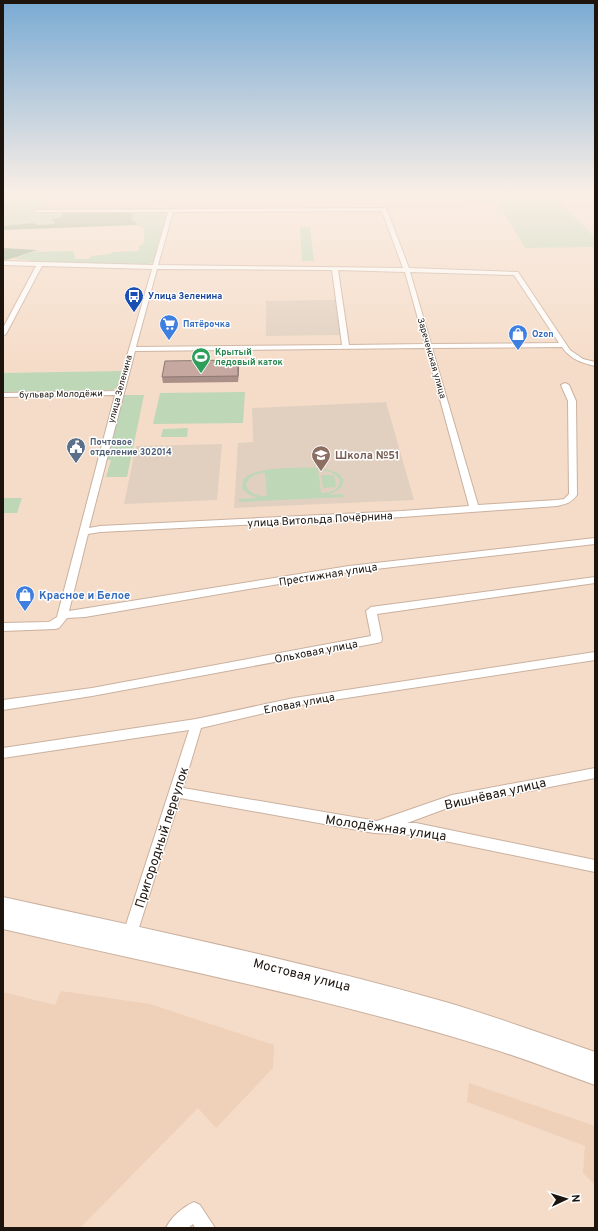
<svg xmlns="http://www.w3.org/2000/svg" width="598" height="1231" font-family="Overpass,sans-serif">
	<rect width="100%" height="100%" fill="#f5dcc8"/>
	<path fill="#efd0b8" d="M61,991L150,1004L274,1045L273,1068L216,1128L198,1108L80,1228H3V992L55,1005Z
		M469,1083L595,1126V1185L583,1173L585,1146L467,1102Z"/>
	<path fill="#e1d0bf" d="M49,192H165L163,204L150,208H38Z
		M335,300L340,335L266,336V301Z
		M386,402L414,500L234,508L238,443L253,442L252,408Z
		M222,444L217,500L124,504L136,446Z"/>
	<path fill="#bdd7b7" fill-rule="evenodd" d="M3,192H49L39,208H150L168,210L154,262L145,266L28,262L30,260L14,259L31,252L74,251L75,259H88L92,256L110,254L113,252L137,251L140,249L138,247L144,243V229L131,220L134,209L50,219L55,221L54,224L38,225L33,223L3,226Z
		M349,192H394L395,196L386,200L354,201Z
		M445,192H595V200H557L595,237V247L525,248L498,202L465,201Z
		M300,227H310L314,261H302Z
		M123,371L118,386L113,390L3,392V373Z
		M245,392L243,423L153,424L160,393Z
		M122,395H144L127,477H106L111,460H105Z
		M188,428L187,437H161L163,429Z
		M323,468L338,473L344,480L341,488L329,495L343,494L344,497L239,502V499L258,498L248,494L242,488L243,480C254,465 305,468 323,468ZM318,470C327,470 336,472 340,481C339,491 330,493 321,493ZM265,473L267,496C258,496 249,494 246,485C248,476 257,473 265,473Z
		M321,475H334L336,487L323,488Z
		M3,498H22L17,513H3Z"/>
	<path fill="#93af8d" d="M134,208L131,220L136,222L137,225L3,230V226L33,223L38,225L54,224L55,221L50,219L60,218L67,210Z
		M3,248L38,250C29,252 11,260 3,260Z"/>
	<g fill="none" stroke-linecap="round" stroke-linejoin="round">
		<defs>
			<path id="minor" d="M386,208L409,268L518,272L570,350L583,359L595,362V366C582,363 570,359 562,347L432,348L478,505L557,500L564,499L569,494L568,401L561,385L565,383L569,385L576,401L577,495C571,503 566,504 557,506L402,517L100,532L88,534L69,611L349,566L595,538V544L349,572L85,617L67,618L59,628L55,629L3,631V623L49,622L57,617L115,395L3,397V393L117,391L152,269L42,266L6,334L3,336V328L36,266L3,265V261L153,265L168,212H37L35,210ZM382,211L403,268L158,265L173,212ZM157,269L332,270L342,345L136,347ZM338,270L405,272L425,344L349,345ZM410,272L514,275L559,343L431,344ZM426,348L469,506L402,511L100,526L89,528L135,351Z
				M595,577V583L377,614L382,639L381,642L377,643L92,696L3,710V700L92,688L371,636L366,611L371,607Z
				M595,652V660L294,706L201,728L183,788L377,821L452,795L595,768V778L453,806L407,823H416L595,860V872L416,835L374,833L180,798L136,937L134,942L129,944L124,942L122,937L189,730L3,758V748L196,719L294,698Z
				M194,1202L200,1205L215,1228H195L193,1224L188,1228H166C171,1217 183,1207 194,1202Z"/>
			<path id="major" d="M3,897C152,930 302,961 449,1003C498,1018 547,1035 595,1052V1085C561,1073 528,1060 493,1049C333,999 167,967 3,929Z"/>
		</defs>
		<use href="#minor" stroke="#cab19f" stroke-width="2"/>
		<use href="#major" stroke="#cab19f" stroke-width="2"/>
		<use href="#minor" fill="#fff" fill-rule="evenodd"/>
		<use href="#major" fill="#fff" fill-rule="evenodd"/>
	</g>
	<path fill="#ab908a" d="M239,366L238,382L163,383L162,377Z"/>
	<path fill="#8b7671" d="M238,360L239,366L238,382Z"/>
	<path fill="#c7a8a1" stroke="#8b7671" d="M238,360V376L162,377L165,361Z"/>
	<linearGradient id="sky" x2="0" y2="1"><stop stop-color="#79aad3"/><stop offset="0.53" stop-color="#faefe6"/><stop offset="1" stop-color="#faefe6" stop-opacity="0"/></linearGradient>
	<rect width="598" height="364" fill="url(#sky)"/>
	<defs>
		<symbol id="bus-pin" viewBox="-11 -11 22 30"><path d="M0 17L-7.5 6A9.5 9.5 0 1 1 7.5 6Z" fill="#1a4fb4" stroke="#fff"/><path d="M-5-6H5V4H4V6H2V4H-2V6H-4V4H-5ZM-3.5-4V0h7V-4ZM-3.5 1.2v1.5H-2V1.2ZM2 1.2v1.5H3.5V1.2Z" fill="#fff"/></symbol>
		<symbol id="supermarket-pin" viewBox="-11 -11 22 30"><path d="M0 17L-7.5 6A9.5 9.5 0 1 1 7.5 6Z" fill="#3f7fe0" stroke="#fff"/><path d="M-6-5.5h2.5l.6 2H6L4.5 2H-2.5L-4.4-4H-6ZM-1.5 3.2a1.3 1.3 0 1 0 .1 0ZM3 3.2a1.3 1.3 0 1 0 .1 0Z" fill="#fff"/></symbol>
		<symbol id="shop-pin" viewBox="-11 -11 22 30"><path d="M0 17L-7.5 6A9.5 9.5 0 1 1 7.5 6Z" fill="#3f7fe0" stroke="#fff"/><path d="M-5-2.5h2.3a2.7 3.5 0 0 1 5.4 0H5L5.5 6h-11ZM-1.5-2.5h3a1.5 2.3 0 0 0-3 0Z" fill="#fff"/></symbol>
		<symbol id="stadium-pin" viewBox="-11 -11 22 30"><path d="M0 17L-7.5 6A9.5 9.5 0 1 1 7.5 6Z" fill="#2e9e5b" stroke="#fff"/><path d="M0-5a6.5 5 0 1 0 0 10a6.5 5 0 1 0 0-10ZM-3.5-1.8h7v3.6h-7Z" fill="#fff"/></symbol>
		<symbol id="civic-pin" viewBox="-11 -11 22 30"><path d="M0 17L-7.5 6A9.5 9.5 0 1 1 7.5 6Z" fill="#5c6f8a" stroke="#fff"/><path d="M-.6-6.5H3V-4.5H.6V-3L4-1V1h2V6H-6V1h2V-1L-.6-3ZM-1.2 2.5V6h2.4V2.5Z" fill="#fff"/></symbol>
		<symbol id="school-pin" viewBox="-11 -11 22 30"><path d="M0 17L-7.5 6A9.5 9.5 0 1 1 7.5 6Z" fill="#8d6e63" stroke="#fff"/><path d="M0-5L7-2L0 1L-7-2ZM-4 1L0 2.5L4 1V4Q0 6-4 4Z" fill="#fff"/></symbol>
	</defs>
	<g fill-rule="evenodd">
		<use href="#bus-pin" x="123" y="285" width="22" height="30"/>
		<use href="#supermarket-pin" x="158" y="313" width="22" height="30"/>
		<use href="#shop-pin" x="507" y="323" width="22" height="30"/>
		<use href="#stadium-pin" x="190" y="346" width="22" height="30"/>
		<use href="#civic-pin" x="65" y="436" width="22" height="30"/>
		<use href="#school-pin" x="310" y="444" width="22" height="30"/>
		<use href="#shop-pin" x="14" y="584" width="22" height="30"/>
	</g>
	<g text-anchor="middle" stroke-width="3" stroke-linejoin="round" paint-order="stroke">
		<g font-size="9" font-weight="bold" fill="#164399" stroke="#fff" text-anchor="start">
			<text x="148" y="299">Улица Зеленина</text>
		</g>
		<g font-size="9" font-weight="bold" fill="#366cbe" stroke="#fff" text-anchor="start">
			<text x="183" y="327">Пятёрочка</text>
			<text x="532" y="337">Ozon</text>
		</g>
		<g font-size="9" font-weight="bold" fill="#27864d" stroke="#fff" text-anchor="start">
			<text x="215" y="355">Крытый<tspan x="215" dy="10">ледовый каток</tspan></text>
		</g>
		<g font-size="9" fill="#1d140d" stroke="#fff">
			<text transform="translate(432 358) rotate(74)" y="3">Зареченская улица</text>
			<text transform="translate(120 389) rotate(-75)" y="3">улица Зеленина</text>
			<text transform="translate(61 394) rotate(-1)" y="3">бульвар Молодёжи</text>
		</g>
		<g font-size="9" font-weight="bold" fill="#4e5e75" stroke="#fff" text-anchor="start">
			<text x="90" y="445">Почтовое<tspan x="90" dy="10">отделение 302014</tspan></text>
		</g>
		<g font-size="11" font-weight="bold" fill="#785e54" stroke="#fff" text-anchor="start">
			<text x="335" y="459">Школа №51</text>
		</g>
		<g font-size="11" fill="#1d140d" stroke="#fff">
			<text transform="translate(320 519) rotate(-3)" y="4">улица Витольда Почёрнина</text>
			<text transform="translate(328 574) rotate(-9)" y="4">Престижная улица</text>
			<text transform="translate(316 651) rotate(-11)" y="4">Ольховая улица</text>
			<text transform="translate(299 703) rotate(-11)" y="4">Еловая улица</text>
		</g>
		<g font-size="11" font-weight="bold" fill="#366cbe" stroke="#fff" text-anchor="start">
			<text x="39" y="599">Красное и Белое</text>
		</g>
		<g font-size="13" fill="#1d140d" stroke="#fff">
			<text transform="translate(495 793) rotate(-13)" y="5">Вишнёвая улица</text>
			<text transform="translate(386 827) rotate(8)" y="5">Молодёжная улица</text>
			<text transform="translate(161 837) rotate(-72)" y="5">Пригородный переулок</text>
			<text transform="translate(302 974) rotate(14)" y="5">Мостовая улица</text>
		</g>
	</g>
	<rect width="598" height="1231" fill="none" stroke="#1d140d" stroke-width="8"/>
	<g transform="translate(566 1199) rotate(86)" stroke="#ffffff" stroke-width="3" paint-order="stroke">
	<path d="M0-3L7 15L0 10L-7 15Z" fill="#1d140d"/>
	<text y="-6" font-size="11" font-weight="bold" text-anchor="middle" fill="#1d140d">N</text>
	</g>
</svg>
